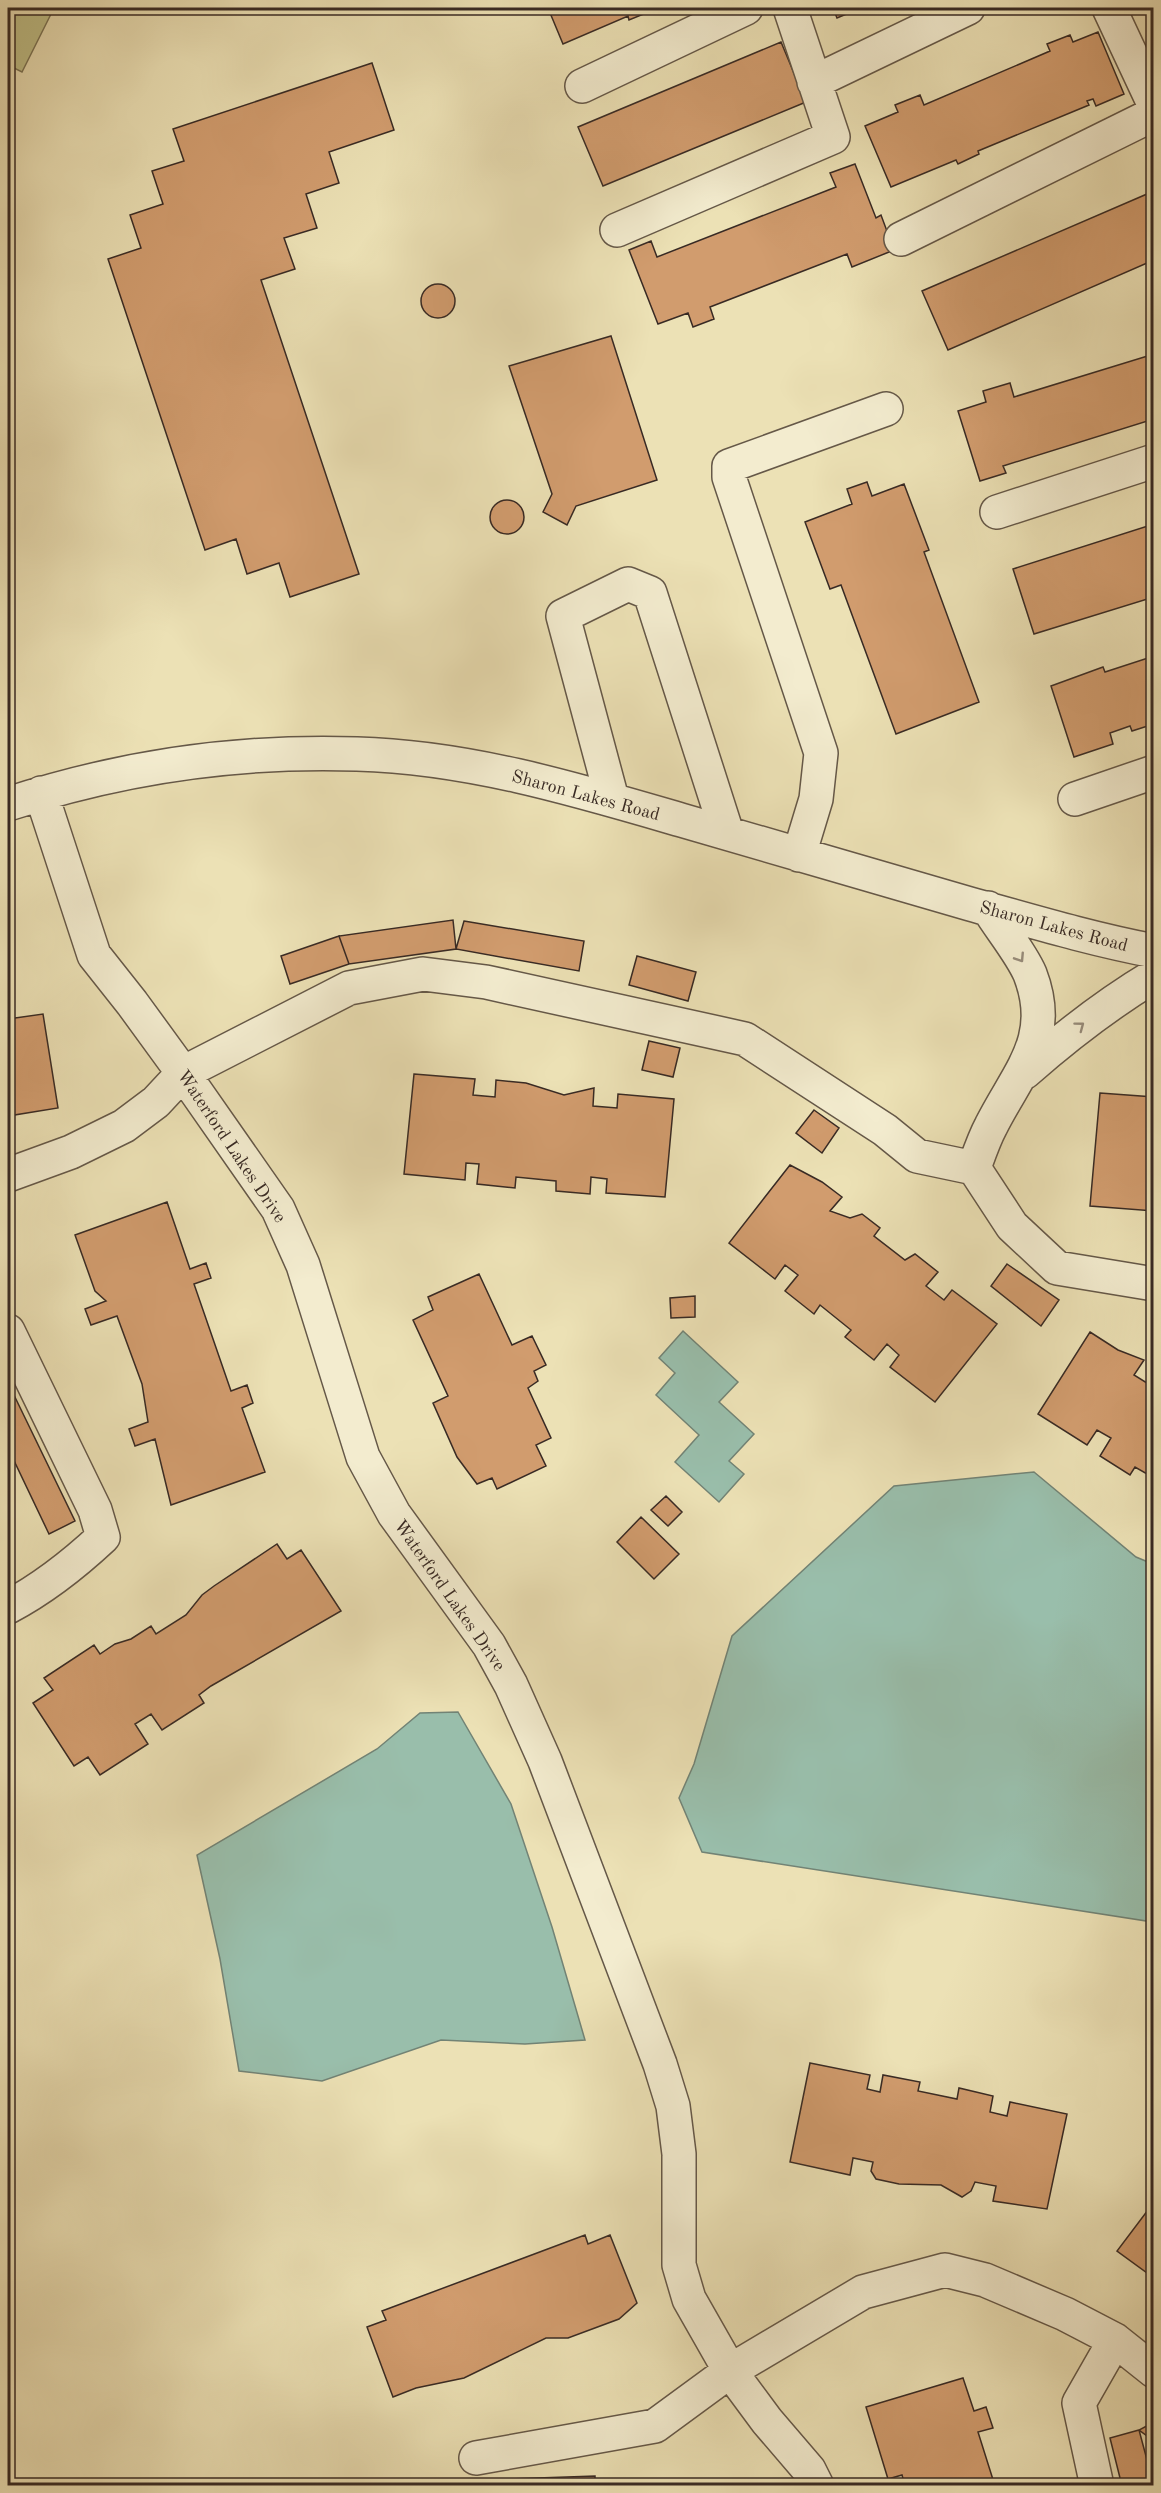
<svg xmlns="http://www.w3.org/2000/svg" width="1161" height="2493" font-family="'Old Standard TT',serif">
	<rect width="100%" height="100%" fill="#ece1b5"/>
	<filter id="stains"><feTurbulence type="fractalNoise" baseFrequency=".00333" numOctaves="4"/><feColorMatrix values="0 0 0 0 .2 0 0 0 0 .09 0 0 0 0 .02 0 0 0 .5 -.17"/></filter>
	<radialGradient id="worn" r=".72"><stop offset=".6" stop-color="#630" stop-opacity="0"/><stop offset="1" stop-color="#630" stop-opacity=".3"/></radialGradient>
	<path fill="#c0c088" stroke="#7c7556" stroke-width="1.5" d="M8,8H54L22,72L8,65Z"/>
	<path fill="#99beab" stroke="#728375" stroke-width="1.5" d="M683,1331L738,1382L719,1402L754,1434L729,1461L744,1474L719,1502L675,1462L699,1435L656,1395L675,1373L659,1358Z
		M1034,1472L1136,1557L1153,1564V1922L702,1852L679,1798L694,1764L732,1636L894,1486Z
		M458,1712L511,1804L552,1927L585,2040L525,2044L441,2040L322,2081L239,2071L220,1959L197,1855L377,1749L420,1713Z"/>
	<path fill="#d19c6e" stroke="#382a24" stroke-width="1.5" d="M548,8H651V11L629,20L628,16L563,44Z
		M833,8H861L837,18Z
		M1098,32L1124,94L1096,106L1093,99L1087,101L1089,105L978,151L979,154L958,164L956,160L891,187L865,126L898,112L895,105L920,95L924,105L1050,51L1047,44L1070,35L1073,42Z
		M781,42L806,102L603,186L578,127Z
		M372,63L394,130L329,152L339,183L306,194L317,228L284,238L295,269L261,280L359,574L290,597L279,563L247,574L236,539L205,550L108,259L141,248L130,215L163,204L152,171L184,161L173,129Z
		M855,164L876,218L881,215L894,250L852,267L847,254L710,307L714,319L693,327L688,313L658,324L629,250L651,241L657,257L836,187L830,173Z
		M1154,191V260L948,350L922,291Z
		M421 301a17 17 0 1 1 34 0a17 17 0 1 1-34 0Z
		M611,336L657,480L576,506L567,525L543,512L552,494L509,366Z
		M1154,354V419L1003,466L1006,473L980,481L958,411L986,402L983,391L1010,383L1014,397Z
		M867,482L872,496L904,484L929,550L924,552L979,702L896,734L841,585L830,589L805,522L852,504L847,489Z
		M490 517a17 17 0 1 1 34 0a17 17 0 1 1-34 0Z
		M1154,524V597L1034,634L1013,569Z
		M1154,656V724L1132,731L1130,726L1110,733L1113,744L1074,757L1051,686L1103,667L1105,672Z
		M453,920L456,949L349,964L339,936Z
		M464,921L584,941L579,971L456,949Z
		M339,936L349,964L290,984L281,956Z
		M637,956L696,972L688,1001L629,985Z
		M43,1014L58,1108L8,1116V1019Z
		M649,1041L680,1048L673,1077L642,1070Z
		M414,1074L475,1079L473,1095L495,1097L496,1080L526,1083L564,1095L594,1088L593,1106L617,1108L618,1094L674,1099L665,1197L606,1193L607,1179L591,1177L590,1194L556,1191V1181L516,1177L515,1188L477,1184L479,1164L466,1163L465,1180L404,1174Z
		M1100,1093L1154,1097V1211L1090,1206Z
		M814,1110L839,1128L822,1153L796,1133Z
		M790,1165L822,1182L842,1197L830,1211L850,1218L862,1214L880,1228L874,1236L905,1260L915,1254L938,1272L926,1286L944,1300L952,1290L997,1324L935,1402L890,1367L899,1355L887,1344L874,1360L845,1337L851,1330L820,1305L814,1314L785,1291L798,1275L785,1265L775,1279L729,1243Z
		M167,1202L190,1269L206,1263L211,1278L194,1284L231,1391L247,1385L253,1403L242,1408L265,1472L171,1505L155,1439L135,1446L129,1429L148,1422L142,1384L117,1316L91,1325L85,1309L106,1301L95,1291L75,1235Z
		M1007,1264L1059,1300L1041,1326L991,1286Z
		M479,1274L512,1345L532,1336L546,1365L534,1371L538,1381L528,1388L551,1438L536,1445L546,1466L497,1489L492,1478L477,1484L457,1457L433,1403L448,1396L413,1320L433,1310L428,1297Z
		M695,1296V1317L671,1318L670,1298Z
		M1090,1332L1118,1350L1144,1360L1134,1375L1150,1385L1154,1378V1478L1135,1467L1130,1475L1100,1456L1111,1438L1097,1430L1087,1445L1038,1414Z
		M12,1391L75,1521L49,1534L8,1448V1393Z
		M666,1496L682,1512L668,1526L651,1510Z
		M641,1517L679,1554L654,1579L617,1542Z
		M277,1544L287,1559L301,1550L341,1611L211,1686L199,1695L204,1703L162,1730L151,1714L135,1724L148,1744L100,1775L88,1757L74,1766L33,1703L53,1690L44,1678L94,1645L100,1654L115,1644L131,1639L151,1626L156,1634L186,1615L202,1595L214,1586Z
		M810,2063L870,2075L867,2089L880,2092L883,2075L920,2082L918,2091L957,2099L959,2088L993,2096L990,2112L1007,2116L1010,2102L1067,2114L1047,2209L993,2201L996,2186L975,2182L971,2191L962,2197L941,2185L899,2184L876,2179L871,2171L873,2162L853,2158L850,2175L790,2162Z
		M1154,2202V2278L1117,2251Z
		M585,2235L588,2244L610,2235L637,2303L619,2319L568,2338H546L464,2378L416,2388L393,2397L367,2327L386,2320L382,2311Z
		M963,2378L974,2411L986,2407L993,2428L978,2432L995,2486H905L902,2475L888,2479L866,2407Z
		M1154,2422V2441L1139,2430Z
		M1139,2430L1154,2486H1122L1110,2438Z
		M595,2476V2486H448L447,2481Z"/>
	<g fill="none" stroke-linecap="round" stroke-linejoin="round">
		<defs>
			<path id="minor" d="M1109,8L1154,104
				M814,82L968,8
				M582,86L746,8
				M617,230L833,137L790,8
				M901,239L1154,114
				M997,512L1154,461
				M41,793L94,955L132,1003L183,1073L278,1209L303,1265L363,1457L394,1514L489,1645L511,1685L545,1761L660,2064L673,2106L679,2154V2265L689,2299L730,2371L767,2421L809,2470L817,2486
				M612,799L563,616L628,584L650,593L727,833
				M1075,799L1154,772
				M8,804C121,767 237,750 357,754C468,757 575,789 681,820C777,848 874,876 970,904C1031,921 1091,939 1154,951
				M799,855L816,799L821,753L729,477V466L886,409
				M1025,1072C1066,1036 1107,1004 1154,976
				M974,1168C979,1154 984,1139 991,1126C1018,1072 1055,1039 1030,974C1021,953 1000,928 988,908
				M8,1175L71,1152L124,1126L156,1102L183,1073L349,988L423,974L486,982L745,1039L885,1130L917,1156L974,1168L1012,1226L1057,1268L1154,1284
				M8,1331L95,1510L103,1537C73,1565 44,1588 8,1607
				M476,2458L655,2426L730,2371L863,2292L945,2270L985,2280L1065,2314L1115,2340L1154,2371
				M1097,2486L1079,2403L1115,2340"/>
		</defs>
		<use href="#minor" stroke="#655848" stroke-width="36"/>
		<use href="#minor" stroke="#f3eccf" stroke-width="33"/>
	</g>
	<defs><path id="oneway-chevron" d="M-2-3.5L2.5 0L-2 3.5" fill="none" stroke-width="1.6" stroke-linecap="round" stroke-linejoin="round" transform="scale(1.5)"/></defs>
	<g stroke="#968b7a">
		<use href="#oneway-chevron" transform="translate(1020 958) rotate(57)"/>
		<use href="#oneway-chevron" transform="translate(1080 1026) rotate(-37)"/>
	</g>
	<g text-anchor="middle" stroke-width="6" stroke-linejoin="round" paint-order="stroke">
		<g font-size="18" fill="#382a24" stroke="#f3eccf">
			<text transform="translate(586 795) rotate(15)" y="6">Sharon Lakes Road</text>
			<text transform="translate(1054 926) rotate(15)" y="6">Sharon Lakes Road</text>
			<text transform="translate(232 1146) rotate(56)" y="6">Waterford Lakes Drive</text>
			<text transform="translate(450 1595) rotate(55)" y="6">Waterford Lakes Drive</text>
		</g>
	</g>
	<rect width="1161" height="2493" fill="none" stroke="#ece1b5" stroke-width="30"/>
	<rect x="9" y="9" width="1143" height="2475" fill="none" stroke="#382a24" stroke-width="3"/>
	<rect x="15" y="15" width="1131" height="2463" fill="none" stroke="#382a24" stroke-width="1.5"/>
	<rect width="100%" height="100%" filter="url(#stains)"/>
	<rect width="100%" height="100%" fill="url(#worn)"/>
</svg>
